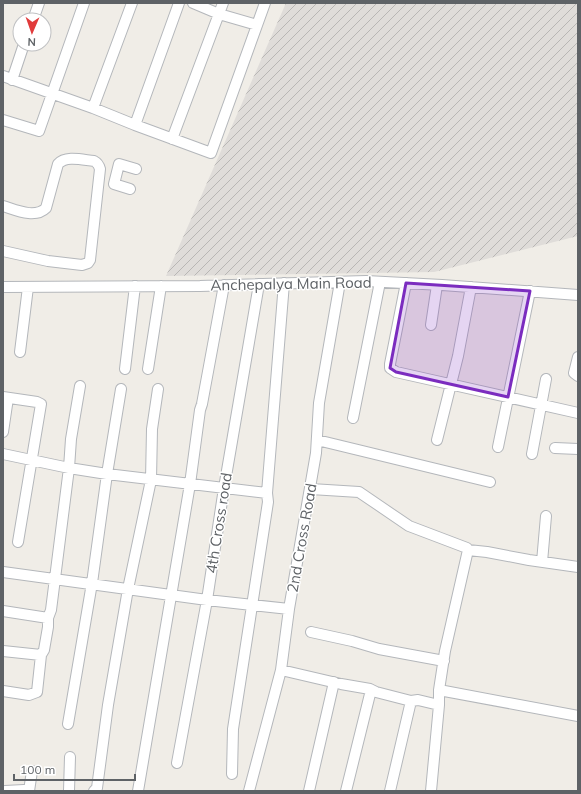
<svg xmlns="http://www.w3.org/2000/svg" width="581" height="794" font-family="Mulish,sans-serif">
	<defs>
		<pattern id="industrial-furrows" width="10" height="10" patternUnits="userSpaceOnUse"><rect width="10" height="10" fill="#dfdcd9"/><path d="M-1 1l2-2M0 10L10 0M9 11l2-2" fill="none" stroke="#b8b6b4"/></pattern>
	</defs>
	<rect width="100%" height="100%" fill="#f0ede7"/>
	<path fill="url(#industrial-furrows)" d="M286,3H578V236L434,272L166,276Z"/>
	<g fill="none" stroke-linecap="round" stroke-linejoin="round">
		<defs>
			<path id="minor" d="M193,3L219,14L257,25
				M33,20L39,3
				M3,76L93,108L135,125L211,153L265,3
				M12,80L24,44
				M93,108L132,3
				M3,120L39,131L84,3
				M135,125L179,3
				M172,139L223,3
				M130,189L114,184L119,164L136,169
				M3,206C16,210 35,219 46,208L58,164C66,155 83,160 94,161C98,163 99,165 100,169L90,260L88,263L82,265L48,261L3,251
				M406,283L390,364V368L396,372L578,413
				M3,287L200,286L366,281L442,285L578,295
				M431,325L437,285
				M20,352L28,287
				M578,357L574,373L578,376
				M125,369L135,286
				M148,369L161,286
				M3,397L37,402L41,404L18,542
				M353,418L380,282
				M3,432L8,398
				M317,440L490,482
				M437,440L458,356L471,287
				M498,447L530,291
				M555,448L578,449
				M3,454L69,468L107,474L267,493
				M532,454L546,379
				M311,489L359,492L409,526L467,548L468,550L487,552L529,560L578,567
				M542,562L546,516
				M3,572L207,600L289,609
				M3,611L48,618
				M311,632L352,641L379,649L444,661
				M3,651L41,655
				M281,670L341,684L370,689L376,692L411,701L418,700L439,705
				M439,690L578,716
				M3,691L29,695L37,692L41,655L44,650L48,627V618L51,610L69,468L71,439L80,386
				M68,724L92,583L107,474L121,389
				M177,763L207,600L224,488L259,284
				M232,774L233,729L268,502L267,493L284,283
				M5,791L24,790L25,791
				M29,791L32,771
				M69,791L70,757
				M94,791L97,788L108,705L128,589L151,480L152,429L158,389
				M138,791L190,484L200,410L202,404L224,285
				M249,791L281,670L289,609L316,453L319,403L340,282
				M309,791L334,682
				M346,791L371,690
				M390,791L411,701
				M431,791L439,705V690L445,651L468,550"/>
		</defs>
		<use href="#minor" stroke="#b4b7bb" stroke-width="12"/>
		<use href="#minor" stroke="#fff" stroke-width="10"/>
	</g>
	<path fill="#7b2cbf" fill-opacity="0.2" stroke="#7b2cbf" stroke-width="3" stroke-linejoin="round" d="M406,283L530,291L508,397L396,372L390,368Z"/>
	<g text-anchor="middle" stroke-width="3" stroke-linejoin="round" paint-order="stroke">
		<g font-size="15" fill="#5e6266" stroke="#fff">
			<text transform="translate(291 284) rotate(-1)" y="5">Anchepalya Main Road</text>
			<text transform="translate(219 523) rotate(-81)" y="5">4th Cross road</text>
			<text transform="translate(302 538) rotate(-80)" y="5">2nd Cross Road</text>
		</g>
	</g>
	<rect width="581" height="794" fill="none" stroke="#5e6266" stroke-width="8"/>
	<g transform="translate(32 32) rotate(182)"><circle r="19" fill="#ffffff" stroke="#bfc0c2"/>
	<path d="M0-3L7 15L0 10L-7 15Z" fill="#e13b3b"/>
	<text y="-6" font-size="11" font-weight="bold" text-anchor="middle" fill="#5e6266">N</text>
	</g>
	<path d="M14 774v6h121v-6" fill="none" stroke="#5e6266" stroke-width="2"/>
	<text x="20" y="774" font-size="12" fill="#5e6266" stroke="#ffffff" stroke-width="3" paint-order="stroke">100 m</text>
</svg>
